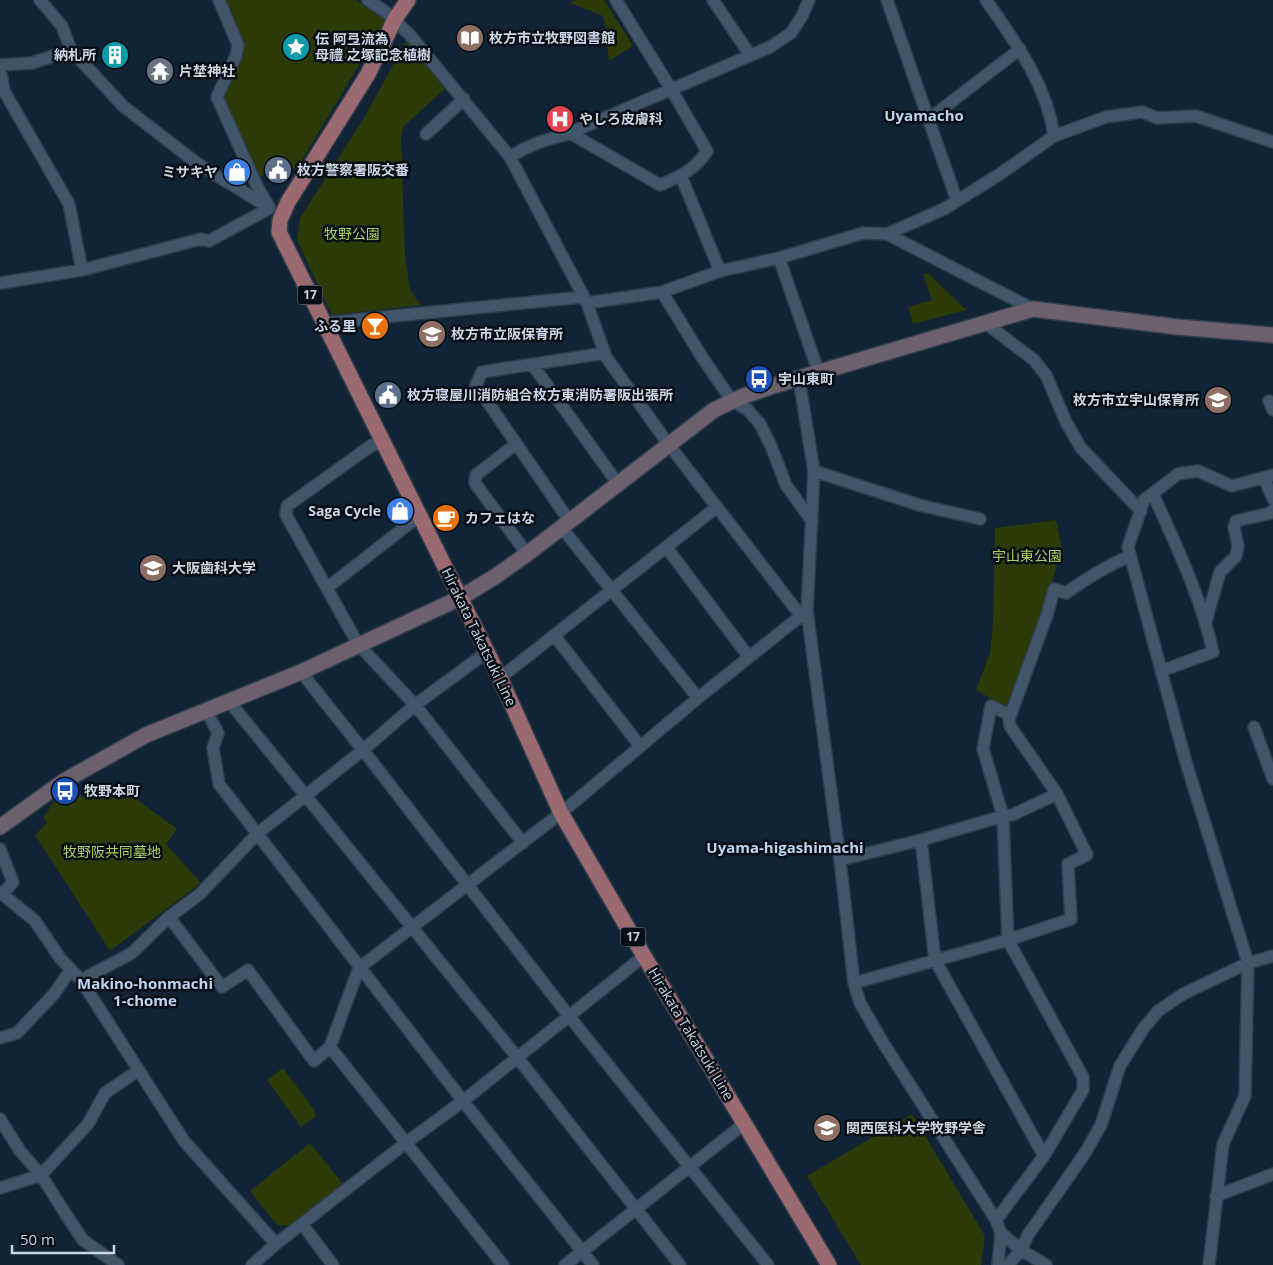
<svg xmlns="http://www.w3.org/2000/svg" width="1273" height="1265" font-family="'Open Sans','Noto Sans JP',sans-serif">
	<rect width="100%" height="100%" fill="#112436"/>
	<path fill="#2c3a07" d="M225,0H356L386,20L296,170L275,157L261,178L224,102L226,92L244,51Z
		M576,0H604L633,46L609,61L604,19L601,15L570,3Z
		M406,41L411,43L448,86L403,127L401,139L405,256L410,290L421,305L332,315L297,240L300,218L364,118Z
		M928,273L966,310L913,324L908,307L932,300L923,274Z
		M1056,520L1061,545L1060,556L1037,631L1007,708L976,690L990,653L993,625L995,528Z
		M64,793L100,799L128,793L177,829L166,844L201,883L110,951L35,835L47,823L43,818L55,800Z
		M283,1068L315,1111V1117L301,1127L267,1080Z
		M912,1114L985,1236L981,1265H861L807,1176Z
		M310,1143L343,1184L289,1226L277,1225L250,1191Z"/>
	<g fill="none" stroke-linecap="round" stroke-linejoin="round">
		<defs>
			<path id="street" d="M40,0L62,26L71,50L123,106L198,164L270,208
				M219,0L238,45L236,56L217,97L258,188L268,205
				M368,0L387,13L410,35L510,157L587,303L606,357L669,445L801,616
				M713,0L750,55
				M887,0L957,201
				M0,65L32,63L71,50
				M0,68L4,91L69,204L82,270
				M929,119L1020,49
				M570,133L660,185C679,177 696,169 707,151L671,89L616,0
				M426,134L464,99
				M1054,136L1106,117L1142,112L1157,118L1196,116L1273,142
				M510,157C528,145 544,140 565,135L770,47L791,33L802,16L809,0
				M681,176L720,271
				M887,234L944,209L1000,174L1054,136C1047,84 1015,42 986,0
				M779,258L819,373
				M0,283L82,270L201,239L209,241L270,208
				M662,292L702,357L732,401L747,409L760,424L771,446L786,485L812,521
				M587,303L662,292L720,271L779,258L863,233L887,234L1033,309
				M984,322L1034,360L1046,375L1066,422L1081,448L1141,511
				M325,323L583,297
				M532,364L618,484
				M799,379L814,471L807,611L840,860L854,983L860,1003L882,1041L996,1220L1001,1233L998,1265
				M1269,401L1273,410
				M383,443L372,445L287,506L286,515L358,644L415,705L523,843
				M516,444L476,475L475,483L527,554
				M814,471L919,505L980,519
				M1264,478L1273,499
				M1153,494C1176,545 1201,597 1213,652L1161,671
				M570,522L476,385L482,372L605,353
				M562,528L698,698
				M666,547L749,657
				M327,588L419,516
				M1206,621L1220,572L1236,556L1238,546L1234,527L1236,521L1271,513L1273,510
				M554,635L640,746
				M301,672L363,750L569,1016L768,1265
				M500,678L717,507
				M229,701L517,1057L680,1265
				M206,710L218,733L213,748L219,784L463,1101L593,1265
				M1254,727L1273,779
				M921,840L935,960L1044,1156
				M0,849L13,882L3,894
				M840,860L921,840L1003,816L1012,815L1057,794
				M0,892L35,921L60,958L81,980L184,1141L276,1244
				M169,917L222,987L248,970L314,1061L330,1047L359,968L561,813L698,698L807,611
				M81,980L132,953L169,917L200,894L257,834L363,750L415,705L487,652
				M854,983L1008,940L1071,919L1068,864L1087,855L1057,794L1010,726L1009,719L1047,615L1054,589L1066,593C1087,578 1106,566 1130,556
				M0,1038L17,1033L54,994L71,969
				M330,1047L503,1265
				M0,1119L20,1151L41,1175L65,1213L83,1240L118,1265
				M0,1188L41,1175L88,1124L105,1093L139,1070
				M1216,1196L1273,1174
				M996,1220L1044,1156L1083,1090V1077L1008,940L1003,816L983,749L991,706L1010,715
				M302,1224L333,1265
				M1001,1233L1021,1250L1046,1265
				M252,1265L276,1244L407,1142L463,1101L644,956
				M565,1265L745,1123
				M1008,1265L1021,1250L1028,1235L1085,1153L1101,1125L1120,1066L1143,1029L1158,1011L1183,994L1248,963L1185,759L1128,547L1144,500L1178,474L1198,471L1232,486L1273,475
				M1209,1265L1223,1144L1245,1096L1248,963L1273,956"/>
			<path id="secondary" d="M0,827L64,781L146,735L301,672L460,598L496,576L527,554L714,410L741,397L776,385L1033,309L1178,327L1273,335"/>
			<path id="primary" d="M408,0L395,19L368,74L288,202L280,220L279,232L500,678L561,813L644,956L829,1265"/>
		</defs>
		<use href="#street" stroke="#303d4d" stroke-width="14"/>
		<use href="#secondary" stroke="#303d4d" stroke-width="18"/>
		<use href="#primary" stroke="#303d4d" stroke-width="18"/>
		<use href="#street" stroke="#405569" stroke-width="11"/>
		<use href="#secondary" stroke="#6d606d" stroke-width="15"/>
		<use href="#primary" stroke="#9b6a71" stroke-width="15"/>
	</g>
	<defs>
		<symbol id="library-disc" viewBox="-11 -11 22 22"><circle r="9.5" fill="#8d6e63" stroke="#050d15"/><path d="M-6-4Q-3-5.5-.7-3.5V5Q-3 3-6 4ZM6-4Q3-5.5 .7-3.5V5Q3 3 6 4Z" fill="#fff"/></symbol>
		<symbol id="sight-disc" viewBox="-11 -11 22 22"><circle r="9.5" fill="#0f9aa8" stroke="#050d15"/><path d="M0-6L1.8-2.2L6-1.7L2.9 1.2L3.7 5.4L0 3.3L-3.7 5.4L-2.9 1.2L-6-1.7L-1.8-2.2Z" fill="#fff"/></symbol>
		<symbol id="building-disc" viewBox="-11 -11 22 22"><circle r="9.5" fill="#0f9aa8" stroke="#050d15"/><path d="M-4-6H4V6H1V3H-1V6H-4ZM-2.5-4.3h1.7v1.8h-1.7ZM.8-4.3h1.7v1.8H.8ZM-2.5-1h1.7V.8h-1.7ZM.8-1h1.7V.8H.8Z" fill="#fff"/></symbol>
		<symbol id="temple-disc" viewBox="-11 -11 22 22"><circle r="9.5" fill="#6b7280" stroke="#050d15"/><path d="M0-6L5-2H3V0L6.5 2.5H4V6H1.5V3h-3V6H-4V2.5H-6.5L-3 0V-2H-5Z" fill="#fff"/></symbol>
		<symbol id="hospital-disc" viewBox="-11 -11 22 22"><circle r="9.5" fill="#e0444e" stroke="#050d15"/><path d="M-5-5h3v3.5h4V-5h3V5h-3V1.5h-4V5h-3Z" fill="#fff"/></symbol>
		<symbol id="civic-disc" viewBox="-11 -11 22 22"><circle r="9.5" fill="#5c6f8a" stroke="#050d15"/><path d="M-.6-6.5H3V-4.5H.6V-3L4-1V1h2V6H-6V1h2V-1L-.6-3ZM-1.2 2.5V6h2.4V2.5Z" fill="#fff"/></symbol>
		<symbol id="shop-disc" viewBox="-11 -11 22 22"><circle r="9.5" fill="#3f7fe0" stroke="#050d15"/><path d="M-5-2.5h2.3a2.7 3.5 0 0 1 5.4 0H5L5.5 6h-11ZM-1.5-2.5h3a1.5 2.3 0 0 0-3 0Z" fill="#fff"/></symbol>
		<symbol id="bar-disc" viewBox="-11 -11 22 22"><circle r="9.5" fill="#e8710a" stroke="#050d15"/><path d="M-6-5H6L.8 .8V4.5H3.5V6h-7V4.5H-.8V.8Z" fill="#fff"/></symbol>
		<symbol id="school-disc" viewBox="-11 -11 22 22"><circle r="9.5" fill="#8d6e63" stroke="#050d15"/><path d="M0-5L7-2L0 1L-7-2ZM-4 1L0 2.5L4 1V4Q0 6-4 4Z" fill="#fff"/></symbol>
		<symbol id="bus-disc" viewBox="-11 -11 22 22"><circle r="9.5" fill="#1a4fb4" stroke="#050d15"/><path d="M-5-6H5V4H4V6H2V4H-2V6H-4V4H-5ZM-3.5-4V0h7V-4ZM-3.5 1.2v1.5H-2V1.2ZM2 1.2v1.5H3.5V1.2Z" fill="#fff"/></symbol>
		<symbol id="cafe-disc" viewBox="-11 -11 22 22"><circle r="9.5" fill="#e8710a" stroke="#050d15"/><path d="M-5.5-4.5H6V0H3Q3 3.5 0 3.5H-2.5Q-5.5 3.5-5.5 0ZM3-3.2v2h1.7v-2ZM-6 4.5H4V6H-6Z" fill="#fff"/></symbol>
		<symbol id="university-disc" viewBox="-11 -11 22 22"><circle r="9.5" fill="#8d6e63" stroke="#050d15"/><path d="M0-5L7-2L0 1L-7-2ZM-4 1L0 2.5L4 1V4Q0 6-4 4Z" fill="#fff"/></symbol>
	</defs>
	<g fill-rule="evenodd">
		<use href="#library-disc" x="454" y="22" width="32" height="32"/>
		<use href="#sight-disc" x="280" y="31" width="32" height="32"/>
		<use href="#building-disc" x="99" y="39" width="32" height="32"/>
		<use href="#temple-disc" x="144" y="55" width="32" height="32"/>
		<use href="#hospital-disc" x="544" y="103" width="32" height="32"/>
		<use href="#civic-disc" x="262" y="154" width="32" height="32"/>
		<use href="#shop-disc" x="221" y="156" width="32" height="32"/>
		<use href="#bar-disc" x="359" y="310" width="32" height="32"/>
		<use href="#school-disc" x="416" y="318" width="32" height="32"/>
		<use href="#bus-disc" x="743" y="363" width="32" height="32"/>
		<use href="#civic-disc" x="372" y="379" width="32" height="32"/>
		<use href="#school-disc" x="1202" y="384" width="32" height="32"/>
		<use href="#shop-disc" x="384" y="495" width="32" height="32"/>
		<use href="#cafe-disc" x="430" y="502" width="32" height="32"/>
		<use href="#university-disc" x="137" y="552" width="32" height="32"/>
		<use href="#bus-disc" x="49" y="775" width="32" height="32"/>
		<use href="#school-disc" x="811" y="1112" width="32" height="32"/>
	</g>
	<g text-anchor="middle" stroke-width="5" stroke-linejoin="round" paint-order="stroke">
		<g fill="#050d15" stroke="#8f9aa5" stroke-width="1">
			<rect x="297.5" y="285.5" width="25" height="19" rx="4"/>
			<rect x="620.5" y="927.5" width="25" height="19" rx="4"/>
		</g>
		<g font-size="12" font-weight="bold" fill="#cad6e3">
			<text x="310" y="299">17</text>
			<text x="633" y="941">17</text>
		</g>
		<g font-size="14" font-weight="bold" fill="#cad6e3" stroke="#050d15" text-anchor="start">
			<text x="489" y="43">枚方市立牧野図書館</text>
			<text x="315" y="44">伝 阿弖流為<tspan x="315" dy="16">母禮 之塚記念植樹</tspan></text>
			<text x="96" y="60" text-anchor="end">納札所</text>
			<text x="179" y="76">片埜神社</text>
			<text x="579" y="124">やしろ皮膚科</text>
			<text x="297" y="175">枚方警察署阪交番</text>
			<text x="218" y="177" text-anchor="end">ミサキヤ</text>
			<text x="356" y="331" text-anchor="end">ふる里</text>
			<text x="451" y="339">枚方市立阪保育所</text>
			<text x="778" y="384">宇山東町</text>
			<text x="407" y="400">枚方寝屋川消防組合枚方東消防署阪出張所</text>
			<text x="1199" y="405" text-anchor="end">枚方市立宇山保育所</text>
			<text x="381" y="516" text-anchor="end">Saga Cycle</text>
			<text x="465" y="523">カフェはな</text>
			<text x="172" y="573">大阪歯科大学</text>
			<text x="84" y="796">牧野本町</text>
			<text x="846" y="1133">関西医科大学牧野学舎</text>
		</g>
		<g font-size="14" fill="#abd15c" stroke="#050d15">
			<text x="352" y="239">牧野公園</text>
			<text x="1027" y="561">宇山東公園</text>
			<text x="112" y="857">牧野阪共同墓地</text>
		</g>
		<g font-size="14" fill="#cad6e3" stroke="#050d15">
			<text transform="translate(479 637) rotate(64)" y="5">Hirakata Takatsuki Line</text>
			<text transform="translate(691 1034) rotate(59)" y="5">Hirakata Takatsuki Line</text>
		</g>
		<g font-size="15" font-weight="bold" fill="#bdd5ee" stroke="#050d15">
			<text x="924" y="121">Uyamacho</text>
			<text x="785" y="853">Uyama-higashimachi</text>
			<text x="145" y="989">Makino-honmachi<tspan x="145" dy="17">1-chome</tspan></text>
		</g>
	</g>
	<path d="M12 1245v8h102v-8" fill="none" stroke="#cad6e3" stroke-width="2.5"/>
	<text x="20" y="1245" font-size="15" fill="#cad6e3" stroke="#050d15" stroke-width="4" paint-order="stroke">50 m</text>
</svg>
